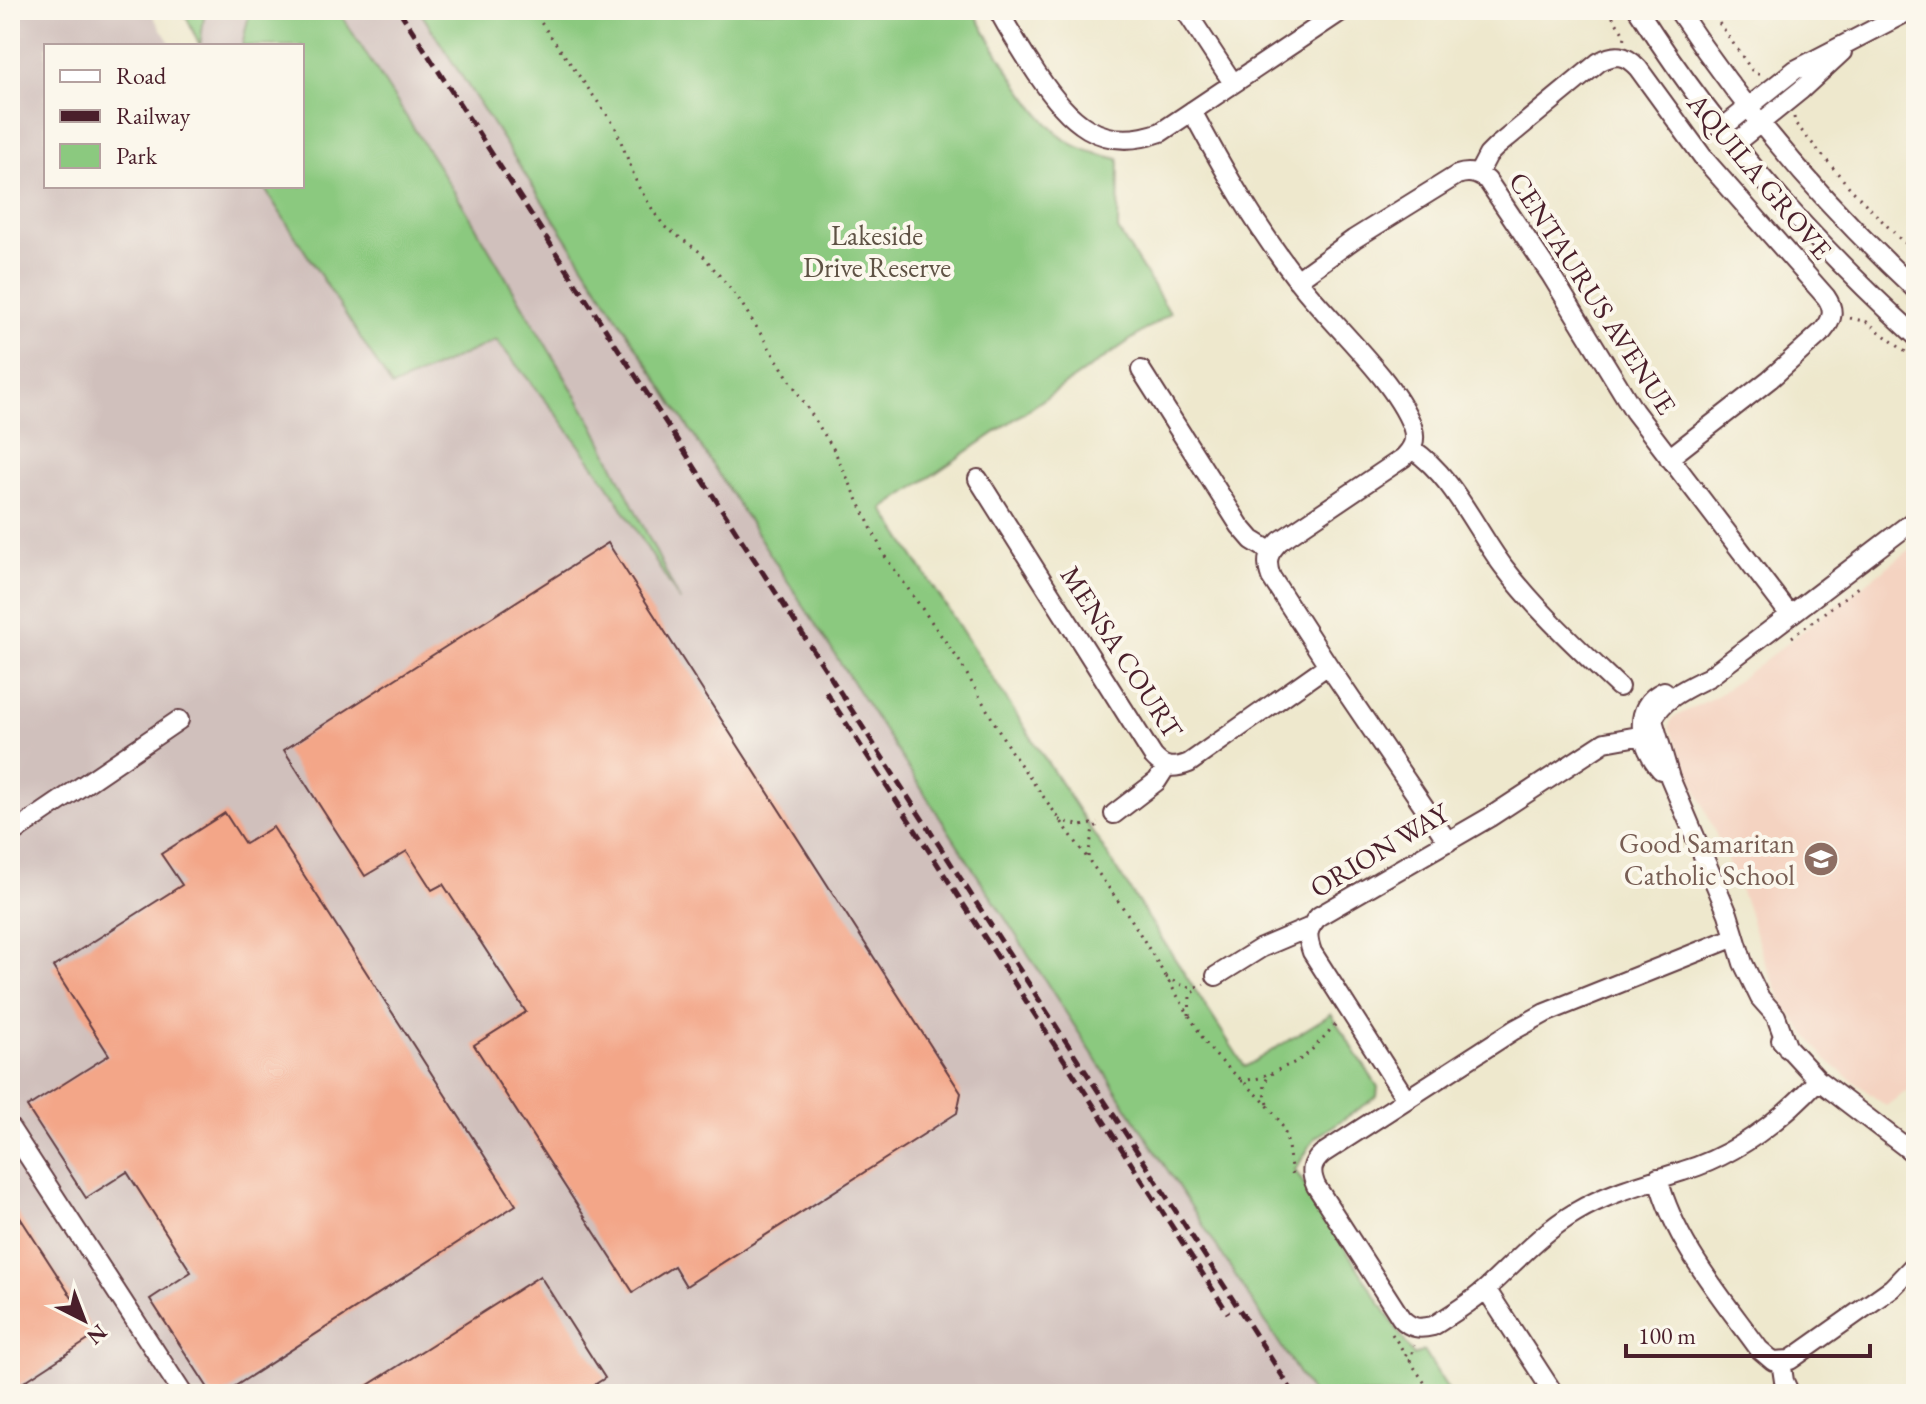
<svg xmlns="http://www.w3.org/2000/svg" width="1926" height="1404" font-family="'EB Garamond',serif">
	<rect width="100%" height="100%" fill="#fbf7ec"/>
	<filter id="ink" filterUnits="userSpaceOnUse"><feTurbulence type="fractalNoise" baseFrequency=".0125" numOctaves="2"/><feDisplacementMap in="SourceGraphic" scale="16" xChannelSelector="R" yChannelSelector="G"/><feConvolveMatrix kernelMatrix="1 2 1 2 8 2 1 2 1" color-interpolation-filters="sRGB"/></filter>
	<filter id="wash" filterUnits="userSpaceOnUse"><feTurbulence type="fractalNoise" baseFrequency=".006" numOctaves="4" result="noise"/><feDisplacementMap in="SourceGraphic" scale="32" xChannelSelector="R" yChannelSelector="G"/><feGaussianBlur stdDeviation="1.8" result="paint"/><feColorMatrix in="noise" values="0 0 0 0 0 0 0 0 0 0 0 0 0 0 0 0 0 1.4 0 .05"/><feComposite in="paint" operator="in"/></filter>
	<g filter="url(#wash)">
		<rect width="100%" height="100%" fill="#eee8cd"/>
		<path fill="#f4d3c1" d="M1916,545V1084L1886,1106L1827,1061L1785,1007L1764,960L1744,899L1669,727L1672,718L1720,694Z"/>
		<path fill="#d0c0bc" d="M10,10H149L172,46H46V186H263L392,386L496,340L556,413L608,485L674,591L594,426L466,210L338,10H419L1312,1394H10Z
			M205,10H250L242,46H200Z"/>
		<path fill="#8bc97f" stroke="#6a7455" stroke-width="2" d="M183,10H205L200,46Z
			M250,10H338L466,210L594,426L680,601L608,485L556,413L496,340L392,387L263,186H302V46H242Z
			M419,10H973C992,45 1035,119 1067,141C1083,151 1101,155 1119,159L1118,230L1170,313L883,509L1245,1067L1331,1014L1378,1087L1377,1097L1315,1138L1295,1170L1414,1356L1424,1351L1451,1394H1312Z"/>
		<g id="blocks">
			<path fill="#f3a688" d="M608,543L961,1093L957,1113L686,1286L674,1266L633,1292L474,1045L526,1012L443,884L432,890L407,851L365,876L284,750Z
				M225,813L245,844L273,827L516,1205L223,1394H212L150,1299L191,1272L127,1172L86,1198L27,1107L109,1055L53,967L182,885L161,854Z
				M10,1202L96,1335L10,1391Z
				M540,1276L605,1378L580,1394H354Z"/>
		</g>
	</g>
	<g filter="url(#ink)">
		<use href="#blocks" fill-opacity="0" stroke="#633d43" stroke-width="2"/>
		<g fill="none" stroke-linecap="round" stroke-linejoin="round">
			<defs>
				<path id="minor" d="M998,10C1010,32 1023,53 1037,74C1069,121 1100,154 1161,132L1343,10
					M1185,10L1233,83
					M1638,10C1716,132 1809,239 1916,336
					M1678,10C1746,113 1826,206 1916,290
					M1192,111C1223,169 1255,225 1295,277C1328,321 1393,377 1412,426C1417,440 1413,448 1403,458L1280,541C1268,553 1265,560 1271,577L1328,665L1448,842
					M1721,129L1795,70L1911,10
					M1733,145L1801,90L1842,52
					M1478,174L1488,155L1496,147L1599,62C1615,53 1625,54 1638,68L1705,160L1826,297C1835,310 1833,319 1823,331L1770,379L1669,458
					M1297,280L1354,239L1457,175C1469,171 1476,173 1487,180L1551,275L1634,411L1790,615
					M1141,370L1240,526L1252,540L1270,551
					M1412,449C1453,476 1474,527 1503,566C1537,611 1578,648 1619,687
					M978,479L1153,756C1164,769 1174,769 1189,763L1328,665
					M1661,770C1640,746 1630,706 1664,691
					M1114,814L1157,781L1166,767
					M10,835L179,720
					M1735,937L1545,1013L1514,1030L1322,1154C1311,1164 1310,1172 1316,1186L1401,1318C1411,1329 1420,1329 1433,1326C1452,1314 1472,1302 1488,1287C1516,1261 1542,1232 1576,1212C1610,1192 1646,1183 1683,1171C1737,1155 1781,1120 1818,1080
					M1216,976L1261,948L1308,928
					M1781,1040L1818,1080L1916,1155
					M1788,1049L1776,1016L1760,998L1743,963L1728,914L1670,778L1653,720C1661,699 1689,687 1709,677L1916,519
					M1406,1099L1312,952C1306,935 1307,929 1319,916L1490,817L1605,742L1655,733
					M10,1128L183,1394
					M1658,1178C1675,1243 1720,1295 1759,1349L1773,1361L1790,1360L1796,1356L1892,1288L1916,1263
					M1486,1289L1554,1394
					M1781,1361L1784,1381L1790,1394"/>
			</defs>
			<use href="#minor" stroke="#633d43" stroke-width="22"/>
			<path stroke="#633d43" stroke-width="3" stroke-dasharray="2 6" stroke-linecap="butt" d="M532,10L615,126L638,186L656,215L665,227L700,252L738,298L834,450L884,555L960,662L1010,750L1131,919L1207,1045C1228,1073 1264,1094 1281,1124C1290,1139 1288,1162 1294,1179
				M1608,10L1625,36L1624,41
				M1710,10L1753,72L1761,75
				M1794,117L1795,123L1851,189L1901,240L1907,244H1916
				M1850,318L1867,322L1916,360
				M1792,637L1862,584
				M1059,820L1081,826L1098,823
				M1088,857L1093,828L1102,823
				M1166,977C1177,984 1192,991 1204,984
				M1189,1015L1190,996L1199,987
				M1241,1081L1260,1078L1271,1072
				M1268,1104C1256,1070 1279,1072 1299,1060C1312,1052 1325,1035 1336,1024
				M1392,1334L1432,1394
				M1410,1361L1414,1345"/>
			<use href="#minor" stroke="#fff" stroke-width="18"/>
			<path stroke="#4a1f2b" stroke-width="5" stroke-dasharray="12 6" stroke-linecap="butt" d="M399,10L1294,1394
				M826,692L1228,1313"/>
		</g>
	</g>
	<defs>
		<symbol id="school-disc" viewBox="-11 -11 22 22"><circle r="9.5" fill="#8d6e63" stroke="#fbf7ec"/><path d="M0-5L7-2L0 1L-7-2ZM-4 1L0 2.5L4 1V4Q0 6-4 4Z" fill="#fff"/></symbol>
	</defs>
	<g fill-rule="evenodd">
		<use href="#school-disc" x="1801" y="839" width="40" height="40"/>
	</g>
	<g text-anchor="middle" stroke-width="8" stroke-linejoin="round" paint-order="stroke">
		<g font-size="28" fill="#4a1f2b" stroke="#fbf7ec">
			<text transform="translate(1760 176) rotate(50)" y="10">AQUILA GROVE</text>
			<text transform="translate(1593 293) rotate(57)" y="10">CENTAURUS AVENUE</text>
			<text transform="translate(1122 652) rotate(57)" y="10">MENSA COURT</text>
			<text transform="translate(1379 850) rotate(-31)" y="10">ORION WAY</text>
		</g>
		<g font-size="28" fill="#5e5244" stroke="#fbf7ec">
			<text x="877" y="245">Lakeside<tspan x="877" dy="32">Drive Reserve</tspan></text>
		</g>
		<g font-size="28" fill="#785e54" stroke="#fbf7ec" text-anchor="end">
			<text x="1795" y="853">Good Samaritan<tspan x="1795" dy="32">Catholic School</tspan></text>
		</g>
	</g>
	<rect width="1926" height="1404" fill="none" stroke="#fbf7ec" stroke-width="40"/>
	<rect x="44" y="44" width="260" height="144" fill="#fbf7ec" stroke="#b4a19f" stroke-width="2"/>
	<rect x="60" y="70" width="40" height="12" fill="#ffffff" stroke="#b4a19f" stroke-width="2"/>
	<text x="116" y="84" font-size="24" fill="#4a1f2b">Road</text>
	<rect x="60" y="110" width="40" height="12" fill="#4a1f2b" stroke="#b4a19f" stroke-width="2"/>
	<text x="116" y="124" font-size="24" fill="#4a1f2b">Railway</text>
	<rect x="60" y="144" width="40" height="24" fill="#8bc97f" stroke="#b4a19f" stroke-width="2"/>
	<text x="116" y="164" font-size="24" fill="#4a1f2b">Park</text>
	<g transform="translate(84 1320) rotate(138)" stroke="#fbf7ec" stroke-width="6" paint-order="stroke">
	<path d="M0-6L14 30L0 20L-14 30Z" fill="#4a1f2b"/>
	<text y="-12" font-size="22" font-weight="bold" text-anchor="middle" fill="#4a1f2b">N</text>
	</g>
	<path d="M1626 1344v12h244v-12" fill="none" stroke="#4a1f2b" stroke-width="4"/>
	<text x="1638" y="1344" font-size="24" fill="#4a1f2b" stroke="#fbf7ec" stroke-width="6" paint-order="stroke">100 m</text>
</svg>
